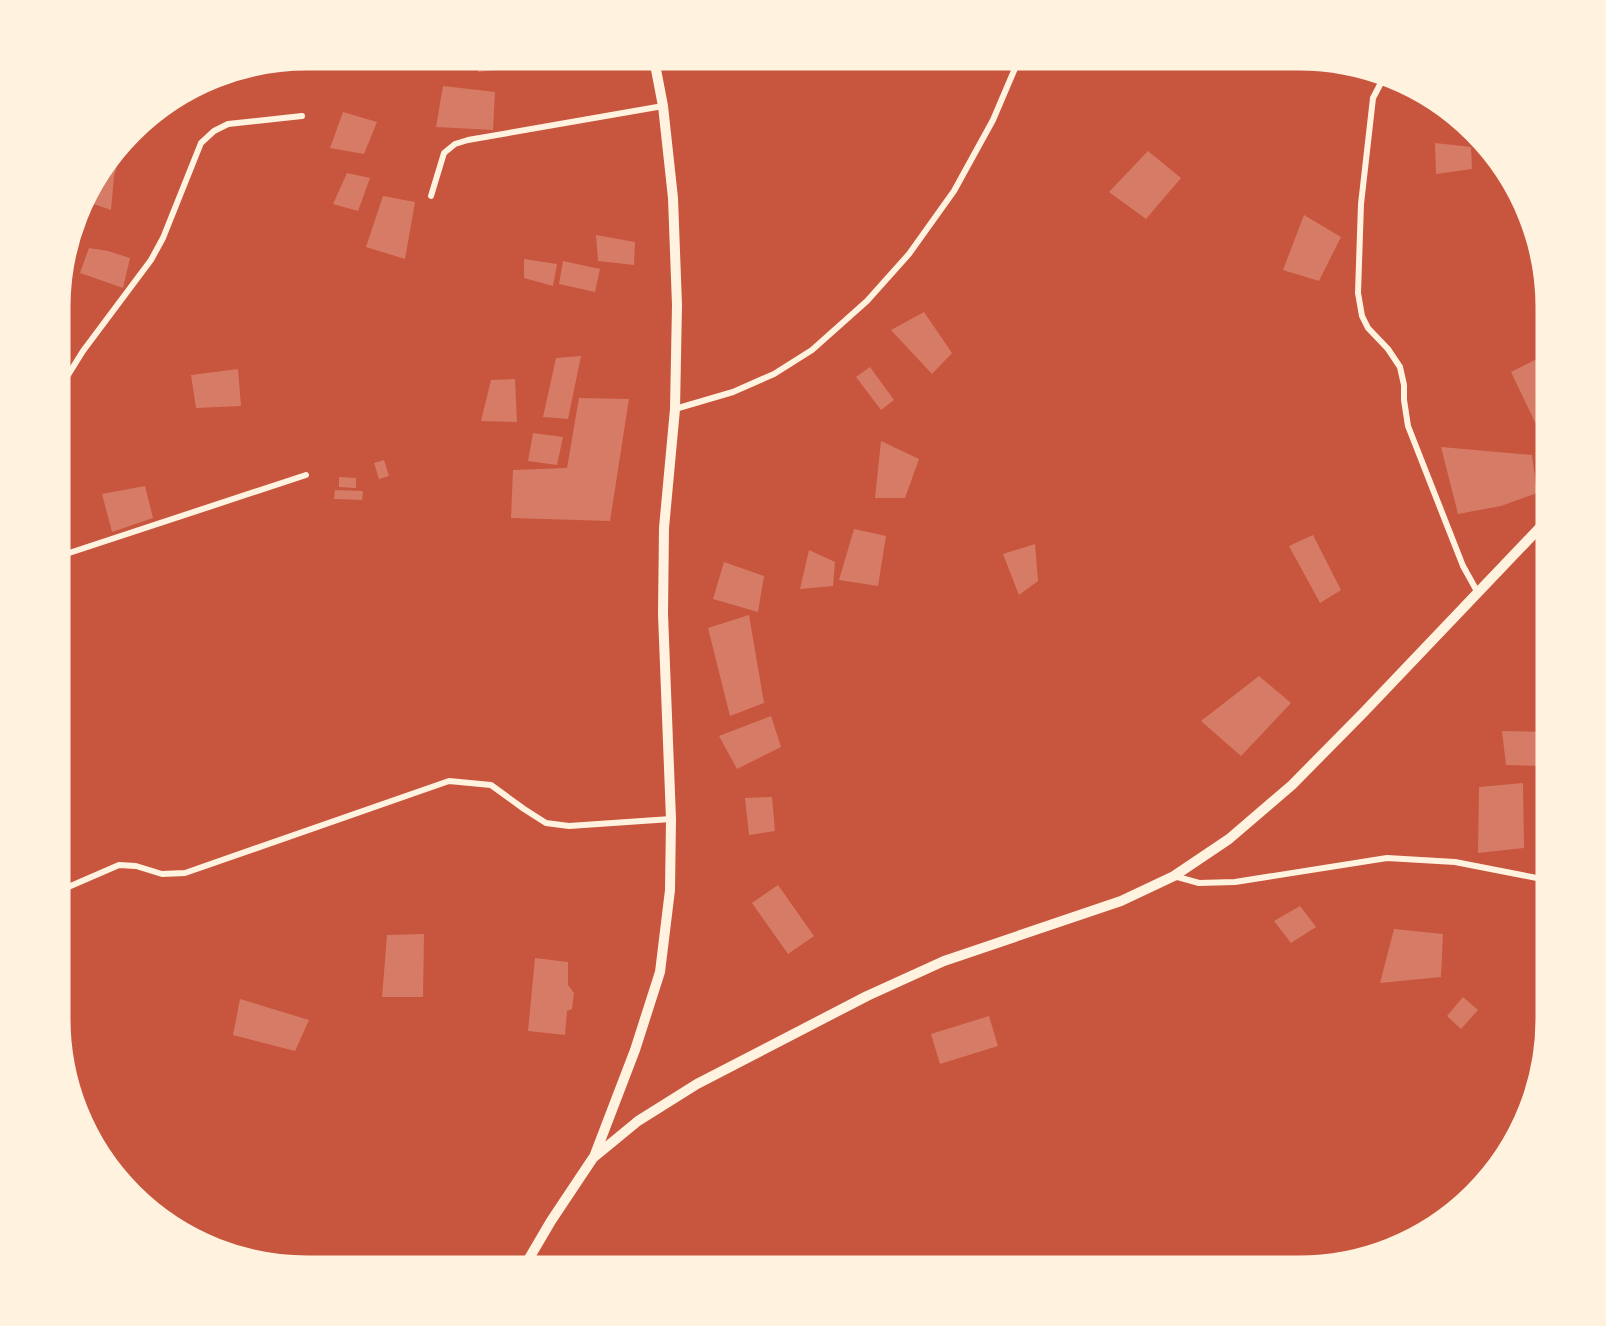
<svg xmlns="http://www.w3.org/2000/svg" width="1606" height="1326" font-family="'Crimson Pro',serif">
	<rect width="100%" height="100%" fill="#c8553d"/>
	<path fill="#d67c66" d="M477,59H549L550,64L478,72Z
		M443,86L495,92L493,130L436,127Z
		M343,112L377,122L364,154L330,148Z
		M1435,143L1471,147L1472,169L1436,174Z
		M124,144L114,176L111,210L85,201L92,183Z
		M1148,151L1181,178L1146,219L1109,192Z
		M347,173L370,178L358,211L333,204Z
		M383,196L415,202L405,259L366,247Z
		M1304,215L1341,237L1319,281L1283,270Z
		M596,235L635,242L634,265L598,261Z
		M89,248L108,251L130,258L123,288L80,273Z
		M524,259L557,264L553,286L524,278Z
		M563,261L600,269L595,292L559,284Z
		M924,312L952,353L932,374L891,330Z
		M1545,355L1547,360V439L1544,441L1511,372Z
		M581,356L568,419L543,417L556,358Z
		M870,367L894,400L881,410L856,377Z
		M238,369L241,406L196,408L191,375Z
		M515,379L517,422L481,421L491,380Z
		M579,398L629,399L610,521L511,518L513,470L567,468Z
		M533,433L563,437L557,465L528,461Z
		M881,441L919,459L905,498H875Z
		M1441,447L1532,455L1537,493L1501,506L1458,514Z
		M384,460L389,476L379,479L374,463Z
		M339,477L356,478V488L339,487Z
		M145,486L153,518L112,532L102,494Z
		M335,490L363,491L362,500L334,499Z
		M854,529L886,536L878,586L839,580Z
		M1313,535L1341,590L1320,603L1289,546Z
		M1035,544L1038,581L1019,595L1003,554Z
		M809,550L835,562L833,586L800,589Z
		M724,562L764,576L758,612L713,599Z
		M749,615L764,703L730,716L708,628Z
		M1259,676L1291,703L1241,756L1201,721Z
		M771,716L781,747L737,769L719,736Z
		M1502,731L1547,732V766L1506,765Z
		M1523,783L1524,848L1478,853L1479,787Z
		M772,797L775,831L749,835L745,798Z
		M778,885L814,936L788,954L752,903Z
		M1300,906L1316,927L1291,943L1274,921Z
		M1394,929L1443,934L1441,977L1380,983Z
		M424,934L423,997H382L387,935Z
		M535,958L568,962V985L574,993L572,1009L567,1011L565,1035L528,1031Z
		M1463,997L1478,1010L1461,1029L1447,1016Z
		M240,999L309,1020L295,1051L233,1035Z
		M989,1016L998,1046L940,1064L931,1034Z"/>
	<g fill="none" stroke-linecap="round" stroke-linejoin="round">
		<path stroke="#fff3e0" stroke-width="6" d="M1388,76L1383,79L1373,98L1361,204L1358,293L1362,316L1368,328L1388,349L1400,367L1404,385V400L1408,426L1463,566L1478,593
			M431,196L444,153L455,144L468,140L663,106
			M60,388L83,351L151,260L163,238L201,143L214,131L228,124L302,116
			M675,409L733,392L774,374L812,350L867,301L909,254L954,191L993,120L1019,59
			M60,556L306,475
			M1174,876L1199,883L1235,882L1387,858L1455,862L1547,880
			M59,891L119,865L136,866L162,874L185,873L449,781L491,785L524,809L546,823L569,826L671,819"/>
		<path stroke="#fff3e0" stroke-width="10" d="M594,1157L635,1050L660,972L670,890L671,819L663,614L664,528L675,409L677,305L673,198L663,106L654,59
			M524,1267L551,1221L593,1158L638,1121L697,1084L867,996L944,961L1121,901L1174,876L1229,839L1292,785L1364,712L1547,520"/>
	</g>
	<path d="M0 0H1606V1326H0ZM307 69H1299A238 238 0 0 1 1537 307V1019A238 238 0 0 1 1299 1257H307A238 238 0 0 1 69 1019V307A238 238 0 0 1 307 69Z" fill="#fff3e0" fill-rule="evenodd"/>
	<path fill="none" stroke="#fff3e0" stroke-width="3" d="M307 69H1299A238 238 0 0 1 1537 307V1019A238 238 0 0 1 1299 1257H307A238 238 0 0 1 69 1019V307A238 238 0 0 1 307 69Z"/>
</svg>
